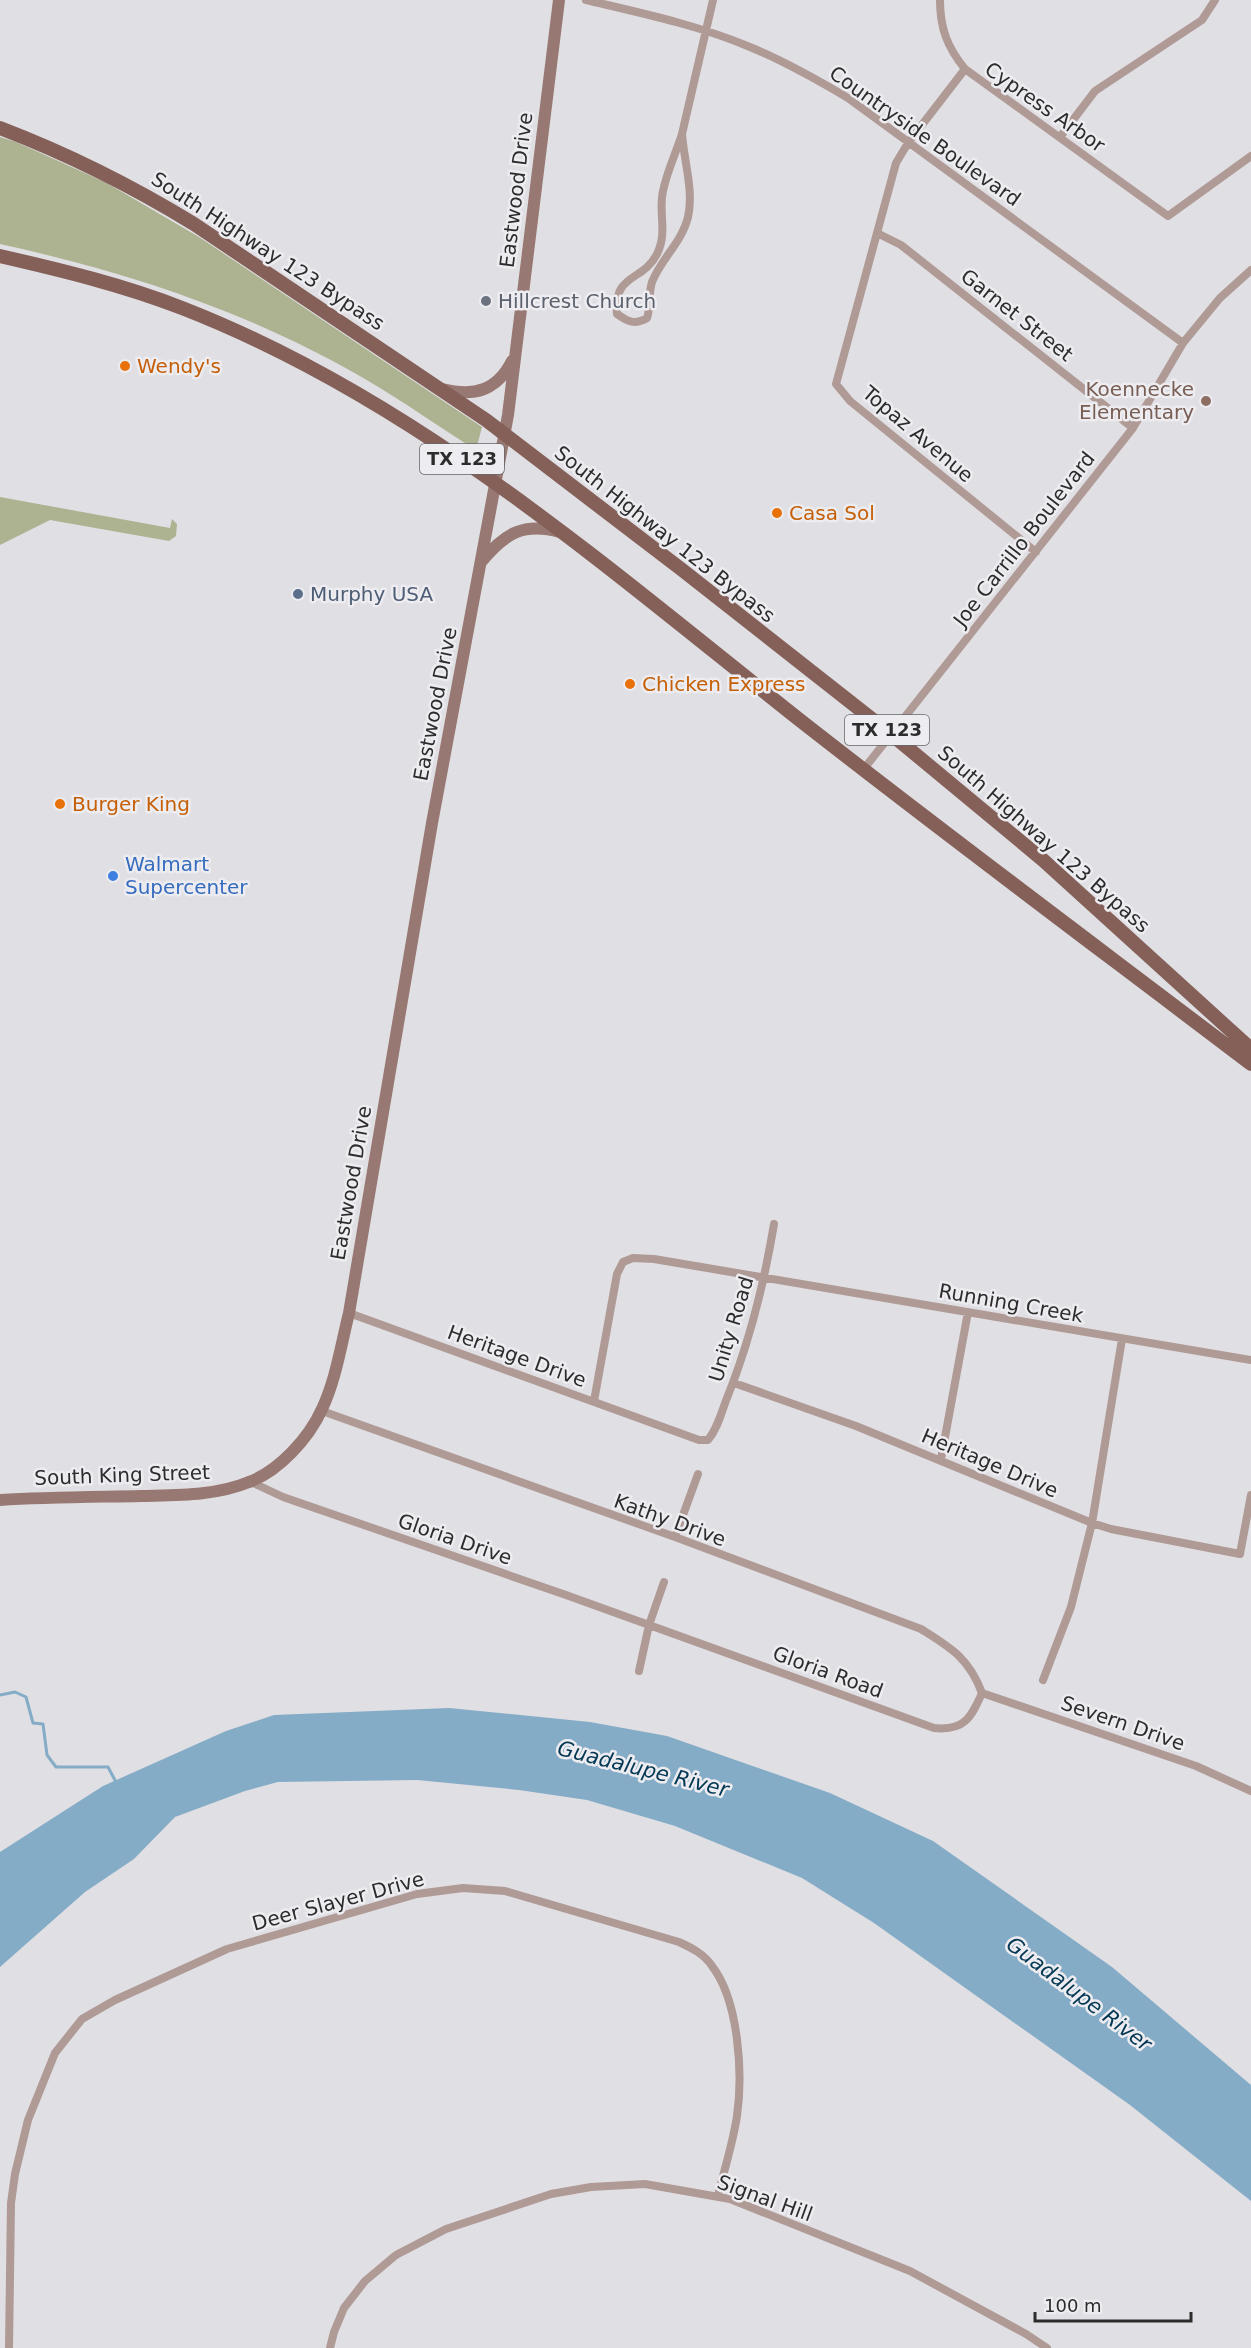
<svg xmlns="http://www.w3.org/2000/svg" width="1251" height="2348" font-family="'DejaVu Sans',sans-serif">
	<rect width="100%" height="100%" fill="#e0dfe3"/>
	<path fill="#adb391" d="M0,137L16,142L105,182L199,237L482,427L476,450C439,427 403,401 365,379C252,313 128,272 0,244Z
		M0,497L170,528L172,519L177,524L176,536L169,541L50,520L0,545Z"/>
	<path fill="#85acc7" d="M449,1708L590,1722L667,1736L830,1793L933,1841L1112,1967L1251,2085V2201L1130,2105L874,1923L802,1878L675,1826L587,1800L519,1790L417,1780L278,1782L245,1791L175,1817L134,1859L85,1892L0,1967V1852L103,1786L226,1731L274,1715Z"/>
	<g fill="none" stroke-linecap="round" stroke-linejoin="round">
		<path stroke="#85acc7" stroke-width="3" d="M0,1695L15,1692L26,1697L33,1723L43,1724L47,1755L56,1767H108L117,1784"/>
		<path stroke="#af9a96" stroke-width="8" d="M586,0C641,13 698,25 750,47C784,61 816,79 848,98L1183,343
			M940,0C940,28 947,47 965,69L1168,216L1251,156
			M965,69L908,143L896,163L836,384L850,401L1036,552
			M682,134C684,161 694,191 688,217C682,242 661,259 652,282C648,295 651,306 647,318C635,325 628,322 617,314C613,273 643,282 657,254C668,232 658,213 663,191C667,171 676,153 682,134Z
			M682,134L713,0
			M1060,137L1095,91L1202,20L1215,0
			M877,233L901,245L1133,428
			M863,770L1133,428L1183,343L1220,298L1251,270
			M349,1313L699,1440H708C718,1428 721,1413 727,1398C750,1341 764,1284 774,1224
			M734,1383L856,1426L1092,1523L1111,1529L1240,1554L1251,1495
			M594,1401L617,1274L623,1262L633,1258L654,1259L1251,1360
			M322,1411L675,1537L921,1629C951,1648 969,1658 982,1693
			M941,1459L968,1312
			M251,1482L283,1497L566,1595L934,1728C964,1731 971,1718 982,1693
			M675,1537L698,1474
			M639,1671L649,1625L664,1582
			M1043,1680L1071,1607L1092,1523L1122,1339
			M982,1693L1196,1766L1251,1791
			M9,2348L11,2203L15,2174L28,2120L55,2053L82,2019L115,2000L227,1949L417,1894L463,1888L505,1891L679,1942C692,1948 704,1954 712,1966C739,2001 743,2074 737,2116C733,2143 724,2170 718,2196
			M330,2348L334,2332L344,2308L365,2281L396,2255L446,2229L551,2194L591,2187L645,2184L730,2199L910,2271L1026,2334L1047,2348"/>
		<path stroke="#977872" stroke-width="12" d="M442,389C474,397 497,391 512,361
			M482,561C505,533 524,522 560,532
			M0,1500C47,1497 94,1497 141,1496C177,1495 215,1496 249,1482C279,1471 309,1438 322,1409C336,1379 341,1345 349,1313L432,823L508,415L559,0"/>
		<path stroke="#846059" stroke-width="14" d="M0,128C68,154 132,186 194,224L486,420L681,569L891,734L1043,860L1251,1049
			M0,256C61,270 123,285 182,308C416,399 606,567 801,721C949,837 1101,950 1251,1064"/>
	</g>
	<circle fill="#6b7280" stroke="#edecf0" stroke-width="2" cx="486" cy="301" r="6"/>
	<g fill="#e8710a" stroke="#edecf0" stroke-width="2">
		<circle cx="125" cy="366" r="6"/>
		<circle cx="777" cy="513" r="6"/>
		<circle cx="630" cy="684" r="6"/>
		<circle cx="60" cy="804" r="6"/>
	</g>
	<circle fill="#8d6e63" stroke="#edecf0" stroke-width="2" cx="1206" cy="401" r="6"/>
	<circle fill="#5c6f8a" stroke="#edecf0" stroke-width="2" cx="298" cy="594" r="6"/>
	<circle fill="#3f7fe0" stroke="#edecf0" stroke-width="2" cx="113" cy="876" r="6"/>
	<g text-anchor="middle" stroke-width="5" stroke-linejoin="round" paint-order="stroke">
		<g fill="#edecf0" stroke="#666668" stroke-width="1.5">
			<rect x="420" y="444" width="84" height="30" rx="4.5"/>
			<rect x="845" y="715" width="84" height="30" rx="4.5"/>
		</g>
		<g font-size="18" font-weight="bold" fill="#2c2c2d">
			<text x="462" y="465">TX 123</text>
			<text x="887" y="736">TX 123</text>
		</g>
		<g font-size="20" fill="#2c2c2d" stroke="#edecf0">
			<text transform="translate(1045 107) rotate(35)" y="7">Cypress Arbor</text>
			<text transform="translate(925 136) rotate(35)" y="7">Countryside Boulevard</text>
			<text transform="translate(516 190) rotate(-83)" y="7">Eastwood Drive</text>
			<text transform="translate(268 251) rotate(33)" y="7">South Highway 123 Bypass</text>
			<text transform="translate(1017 315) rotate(38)" y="7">Garnet Street</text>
			<text transform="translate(918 434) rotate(40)" y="7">Topaz Avenue</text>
			<text transform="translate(665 534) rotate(38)" y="7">South Highway 123 Bypass</text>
			<text transform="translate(1024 539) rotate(-52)" y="7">Joe Carrillo Boulevard</text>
			<text transform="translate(435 704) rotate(-79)" y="7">Eastwood Drive</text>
			<text transform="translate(1044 839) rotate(41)" y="7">South Highway 123 Bypass</text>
			<text transform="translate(351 1183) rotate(-80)" y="7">Eastwood Drive</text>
			<text transform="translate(1011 1303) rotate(10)" y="7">Running Creek</text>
			<text transform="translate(731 1329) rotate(-73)" y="7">Unity Road</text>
			<text transform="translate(517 1356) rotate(20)" y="7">Heritage Drive</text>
			<text transform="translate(990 1463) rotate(23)" y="7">Heritage Drive</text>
			<text transform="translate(122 1475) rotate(-2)" y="7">South King Street</text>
			<text transform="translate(670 1520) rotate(20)" y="7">Kathy Drive</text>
			<text transform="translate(455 1539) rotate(19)" y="7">Gloria Drive</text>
			<text transform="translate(828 1672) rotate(20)" y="7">Gloria Road</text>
			<text transform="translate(1123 1723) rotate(19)" y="7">Severn Drive</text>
			<text transform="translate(338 1901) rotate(-15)" y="7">Deer Slayer Drive</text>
			<text transform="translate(765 2198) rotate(20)" y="7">Signal Hill</text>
		</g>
		<g font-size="20" fill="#5b616d" stroke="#edecf0" text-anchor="start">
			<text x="498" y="308">Hillcrest Church</text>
		</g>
		<g font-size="20" fill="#c56008" stroke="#edecf0" text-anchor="start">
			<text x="137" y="373">Wendy's</text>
			<text x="789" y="520">Casa Sol</text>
			<text x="642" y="691">Chicken Express</text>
			<text x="72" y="811">Burger King</text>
		</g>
		<g font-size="20" fill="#785e54" stroke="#edecf0" text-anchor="end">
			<text x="1194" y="396">Koennecke<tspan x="1194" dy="23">Elementary</tspan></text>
		</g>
		<g font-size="20" fill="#4e5e75" stroke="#edecf0" text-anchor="start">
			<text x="310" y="601">Murphy USA</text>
		</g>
		<g font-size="20" fill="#366cbe" stroke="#edecf0" text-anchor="start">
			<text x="125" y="871">Walmart<tspan x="125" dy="23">Supercenter</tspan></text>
		</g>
		<g font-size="21" font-style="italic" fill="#033854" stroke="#edecf0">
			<text transform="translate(643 1769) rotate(14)" y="7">Guadalupe River</text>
			<text transform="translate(1079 1994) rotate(37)" y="7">Guadalupe River</text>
		</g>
	</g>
	<path d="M1035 2312v9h156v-9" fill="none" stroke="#2c2c2d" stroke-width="3"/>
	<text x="1044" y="2312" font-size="18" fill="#2c2c2d" stroke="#edecf0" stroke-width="4.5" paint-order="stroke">100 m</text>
</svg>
